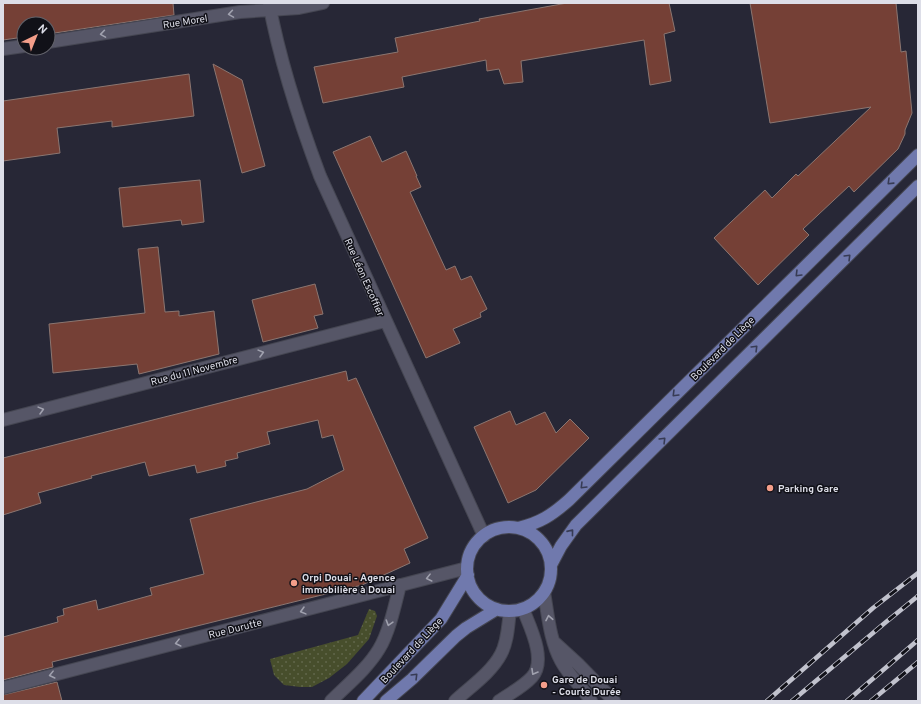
<svg xmlns="http://www.w3.org/2000/svg" width="921" height="704" font-family="Overpass,sans-serif">
	<defs>
		<pattern id="grass-dots" width="8" height="8" patternUnits="userSpaceOnUse"><rect width="8" height="8" fill="#474e2c"/><path d="M2 2h.1M6 6h.1" fill="none" stroke="#61674b" stroke-width="1.8" stroke-linecap="round"/></pattern>
	</defs>
	<rect width="100%" height="100%" fill="#272736"/>
	<path fill="url(#grass-dots)" d="M369,609L375,611L377,616L369,639L347,664L329,678L312,687H300L284,685L274,675L270,659L358,635Z"/>
	<path fill="#754036" stroke="#8b7671" d="M3,3H173L174,15L48,34V24H24V37L3,40Z
		M567,3H669L675,31L664,34L671,81L650,85L644,40L521,61L523,82L504,84L499,69L487,71L486,60L402,77L404,87L323,103L314,67L398,52L395,38L480,21L479,19Z
		M750,3H896L901,52L906,51L912,113L905,130V134L898,149L854,192L849,186L803,229L809,235L758,285L714,238L765,190L772,198L796,174L798,176L871,107L770,123Z
		M213,64L242,80L265,166L242,173Z
		M189,74L194,116L112,127V121L57,128L60,153L3,161V101Z
		M370,136L382,162L406,151L417,176H416L421,187L410,192L446,270L455,266L461,280L471,276L487,309L480,313L481,317L453,329L460,343L426,358L333,152Z
		M200,180L204,222L182,225L181,220L123,227L119,188Z
		M158,247L165,312L179,311V316L214,311L219,354L139,374L137,364L53,373L49,324L145,313L138,249Z
		M315,284L323,314L314,316L318,328L263,342L252,300Z
		M346,371L348,381L356,378L428,538L404,549L410,563L362,585L52,662L53,667L3,680V637L58,622L57,617L64,615L63,609L96,600L98,610L152,595L150,588L204,574L190,519L307,489L344,470L333,435L322,438L318,420L267,432L270,444L237,453L238,458L225,461L226,466L197,473L195,465L149,476L145,462L91,476L92,478L38,493L41,503L3,515V458Z
		M510,411L516,425L545,412L556,433L570,419L589,438L536,490L508,503L474,427Z
		M57,682L62,701H3V695Z"/>
	<g fill="none" stroke-linecap="round" stroke-linejoin="round">
		<defs>
			<path id="minor" d="M269,3C280,62 299,120 320,176L484,536
				M48,42L240,12L299,8L323,3
				M3,49L24,46
				M3,420L385,321
				M544,592C548,615 550,641 561,661C569,676 582,687 591,701
				M555,643L578,664L614,701
				M3,688L467,568
				M331,701C347,685 367,669 379,649C389,633 395,605 400,585
				M455,701C470,687 491,673 501,654C508,641 508,625 510,611
				M499,701C509,694 523,687 532,677C547,660 530,627 523,609"/>
			<path id="major" d="M467 569a42 42 0 1 1 84 0a42 42 0 1 1-84 0Z
				M518,528C540,523 552,515 569,500L918,155
				M551,565L561,546L576,525L918,186
				M363,701L441,619L468,575
				M386,701L412,679L456,636L466,628L497,609"/>
		</defs>
		<use href="#minor" stroke="#454652" stroke-width="14"/>
		<use href="#major" stroke="#454652" stroke-width="14"/>
		<use href="#minor" stroke="#565667" stroke-width="12"/>
		<use href="#major" stroke="#7079ad" stroke-width="12"/>
		<defs>
			<path id="rail" d="M767,701L873,608L918,573
				M792,701L886,622L918,596
				M847,701L918,640
				M871,701L918,662"/>
		</defs>
		<use href="#rail" stroke="#c1c2cd" stroke-width="4.5"/>
		<use href="#rail" stroke="#111118" stroke-width="3" stroke-dasharray="9" stroke-linecap="butt"/>
	</g>
	<defs><path id="oneway-chevron" d="M-2-3.5L2.5 0L-2 3.5" fill="none" stroke-width="1.6" stroke-linecap="round" stroke-linejoin="round"/></defs>
	<g stroke="#a0a1ae">
		<use href="#oneway-chevron" transform="translate(231 14) rotate(171)"/>
		<use href="#oneway-chevron" transform="translate(103 34) rotate(171)"/>
		<use href="#oneway-chevron" transform="translate(261 353) rotate(-15)"/>
		<use href="#oneway-chevron" transform="translate(41 410) rotate(-15)"/>
		<use href="#oneway-chevron" transform="translate(429 578) rotate(166)"/>
		<use href="#oneway-chevron" transform="translate(303 611) rotate(165)"/>
		<use href="#oneway-chevron" transform="translate(549 618) rotate(-101)"/>
		<use href="#oneway-chevron" transform="translate(389 623) rotate(107)"/>
		<use href="#oneway-chevron" transform="translate(178 643) rotate(166)"/>
		<use href="#oneway-chevron" transform="translate(534 672) rotate(120)"/>
		<use href="#oneway-chevron" transform="translate(52 675) rotate(166)"/>
	</g>
	<g stroke="#373b54">
		<use href="#oneway-chevron" transform="translate(890 182) rotate(136)"/>
		<use href="#oneway-chevron" transform="translate(848 257) rotate(-45)"/>
		<use href="#oneway-chevron" transform="translate(798 274) rotate(135)"/>
		<use href="#oneway-chevron" transform="translate(755 348) rotate(-45)"/>
		<use href="#oneway-chevron" transform="translate(675 394) rotate(135)"/>
		<use href="#oneway-chevron" transform="translate(663 440) rotate(-45)"/>
		<use href="#oneway-chevron" transform="translate(583 486) rotate(135)"/>
		<use href="#oneway-chevron" transform="translate(571 532) rotate(-51)"/>
		<use href="#oneway-chevron" transform="translate(415 676) rotate(-45)"/>
	</g>
	<g fill="#f49e8a" stroke="#111118" stroke-width="1.5">
		<circle cx="770" cy="488" r="4"/>
		<circle cx="294" cy="583" r="4"/>
		<circle cx="544" cy="685" r="4"/>
	</g>
	<g text-anchor="middle" stroke-width="3" stroke-linejoin="round" paint-order="stroke">
		<g font-size="10" fill="#dddee8" stroke="#111118">
			<text transform="translate(185 21) rotate(-9)" y="4">Rue Morel</text>
			<text transform="translate(365 277) rotate(66)" y="4">Rue Léon Escoffier</text>
			<text transform="translate(722 348) rotate(-45)" y="4">Boulevard de Liège</text>
			<text transform="translate(194 370) rotate(-15)" y="4">Rue du 11 Novembre</text>
			<text transform="translate(235 628) rotate(-14)" y="4">Rue Durutte</text>
			<text transform="translate(411 650) rotate(-47)" y="4">Boulevard de Liège</text>
		</g>
		<g font-size="10" font-weight="bold" fill="#dddee8" stroke="#111118" text-anchor="start">
			<text x="778" y="492">Parking Gare</text>
			<text x="302" y="581">Orpi Douai - Agence<tspan x="302" dy="12">immobilière à Douai</tspan></text>
			<text x="552" y="683">Gare de Douai<tspan x="552" dy="12">- Courte Durée</tspan></text>
		</g>
	</g>
	<rect width="921" height="704" fill="none" stroke="#dddee8" stroke-width="8"/>
	<g transform="translate(36 36) rotate(43)"><circle r="19" fill="#111118" stroke="#63636b"/>
	<path d="M0-3L7 15L0 10L-7 15Z" fill="#f49e8a"/>
	<text y="-6" font-size="11" font-weight="bold" text-anchor="middle" fill="#dddee8">N</text>
	</g>
</svg>
